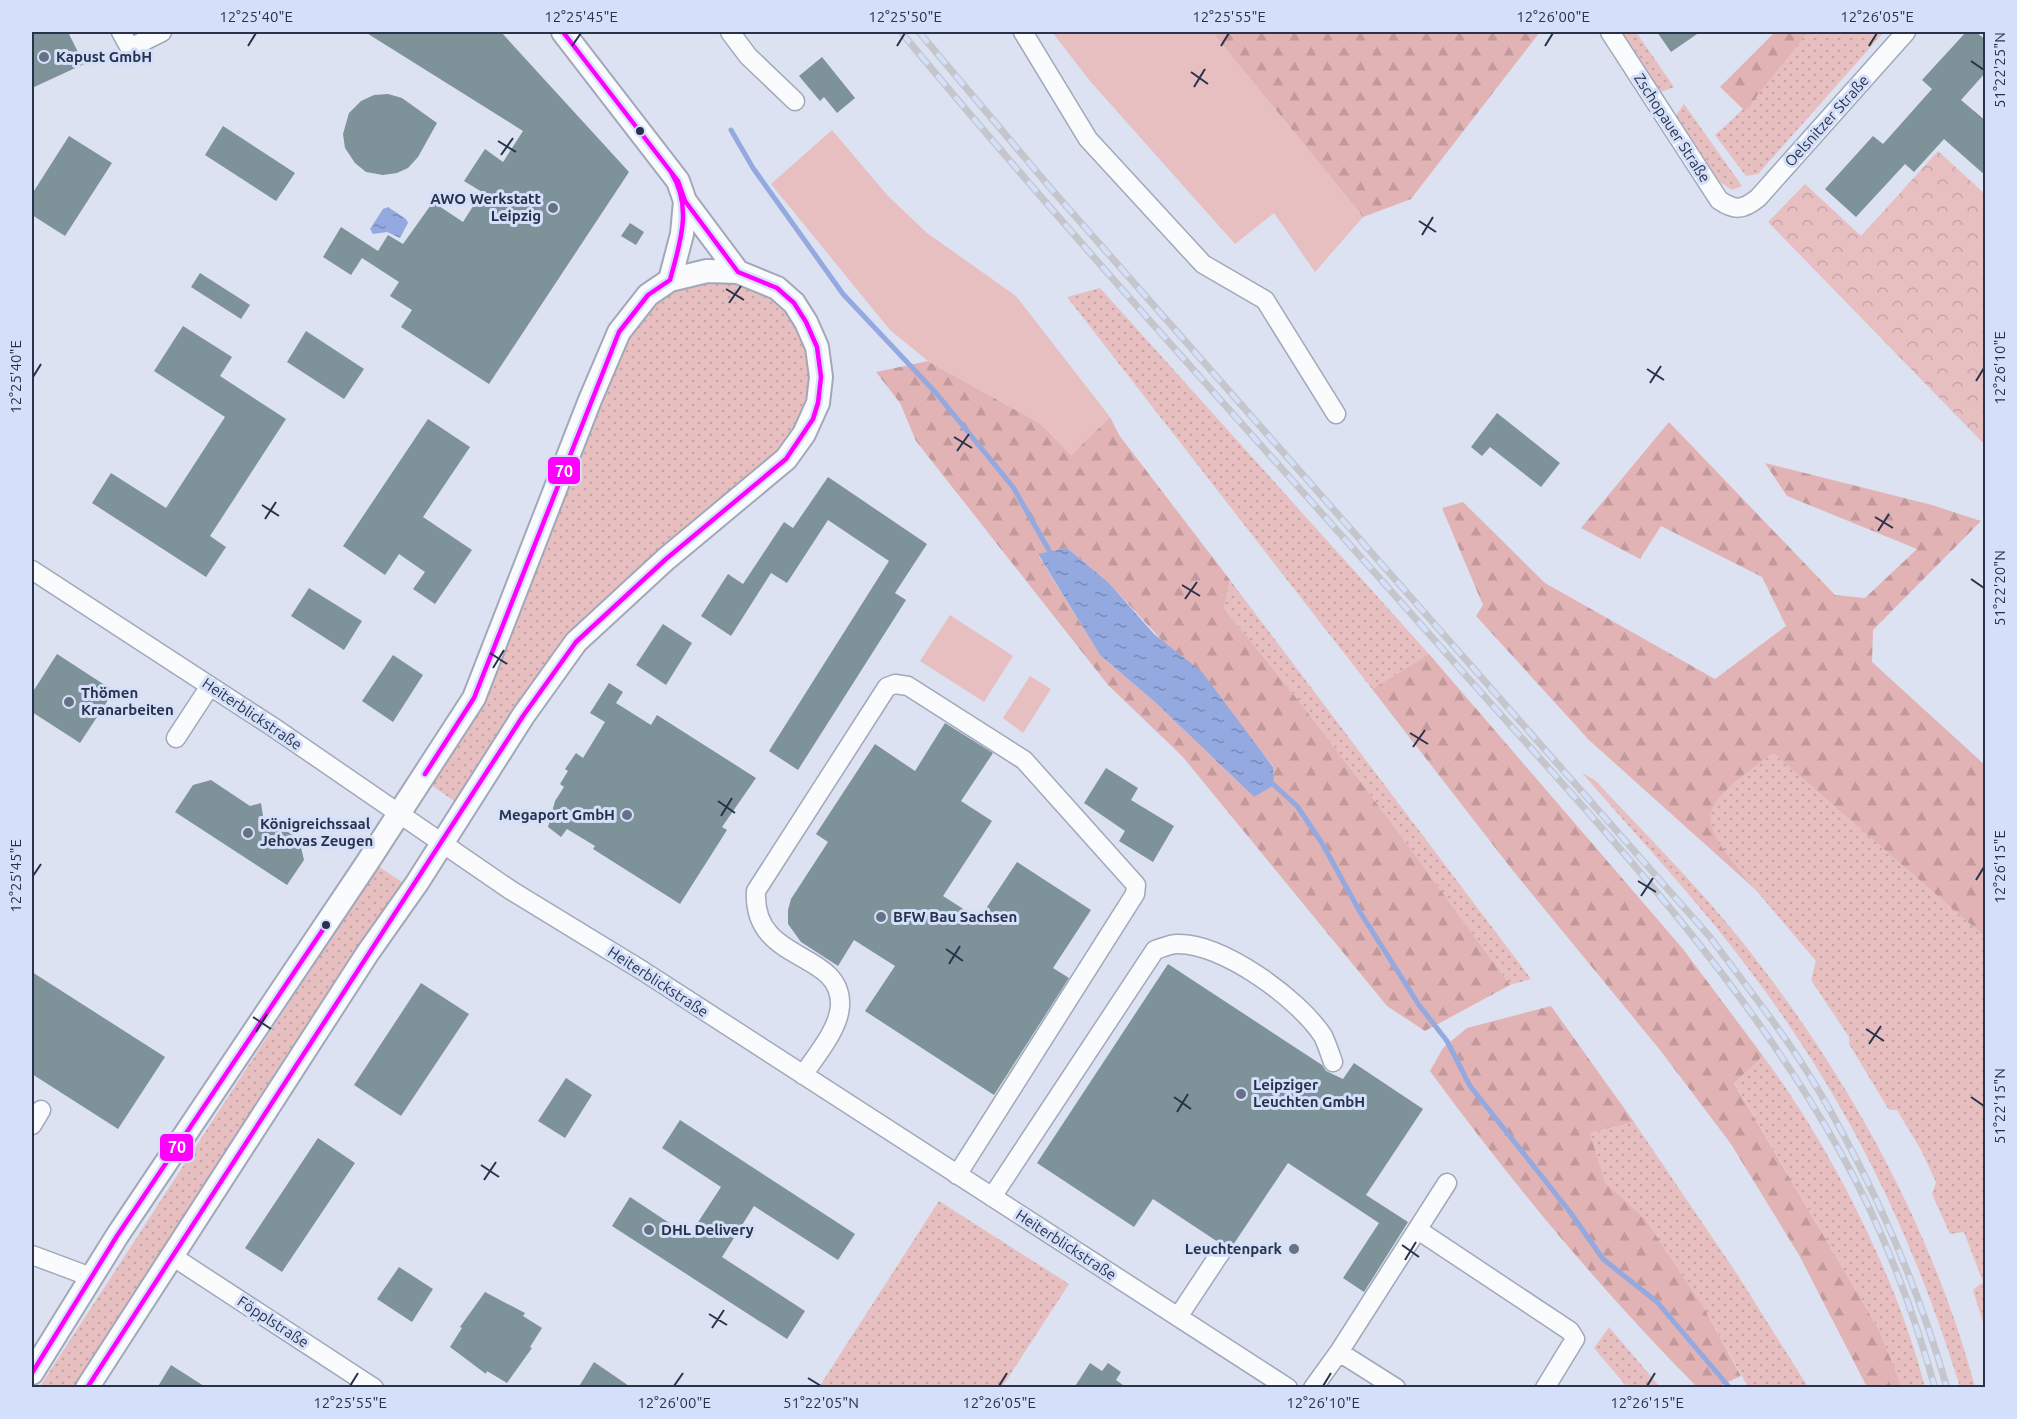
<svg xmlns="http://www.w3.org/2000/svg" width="2017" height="1419" font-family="Ubuntu,sans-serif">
	<defs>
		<pattern id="grass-dots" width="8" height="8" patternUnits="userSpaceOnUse" patternTransform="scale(1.5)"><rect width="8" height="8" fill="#e7bfc0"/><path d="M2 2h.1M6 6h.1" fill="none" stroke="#c6a5a6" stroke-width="1.8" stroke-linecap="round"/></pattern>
		<pattern id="forest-firs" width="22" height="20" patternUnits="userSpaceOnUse" patternTransform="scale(1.5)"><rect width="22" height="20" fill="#e2b3b4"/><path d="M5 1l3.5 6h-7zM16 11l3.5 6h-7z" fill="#c29a9c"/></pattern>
		<pattern id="park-crowns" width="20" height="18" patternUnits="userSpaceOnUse" patternTransform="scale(1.5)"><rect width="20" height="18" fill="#e7bfc0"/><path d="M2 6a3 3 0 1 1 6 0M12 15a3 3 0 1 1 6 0" fill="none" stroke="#c6a5a6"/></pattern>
		<pattern id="water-ripples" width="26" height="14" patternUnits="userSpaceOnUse" patternTransform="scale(1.5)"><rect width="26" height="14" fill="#94a9e0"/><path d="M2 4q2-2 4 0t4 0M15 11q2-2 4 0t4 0" fill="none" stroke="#798ab8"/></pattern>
	</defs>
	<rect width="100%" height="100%" fill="#dce2f1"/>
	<path fill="url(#grass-dots)" d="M1621,32H1636L1674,87L1661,92Z
		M1805,32H1884L1758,174L1746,176L1715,135C1752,104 1777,69 1805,32Z
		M1684,104L1742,186L1732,190L1720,182L1676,115Z
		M731,281L770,295L799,327L809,350L812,370L808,407L789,440L639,569L457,803L431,785L628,335C663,290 673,283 731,281Z
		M1100,288L1429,654L1372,689L1067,297Z
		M1230,580L1531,979L1510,985C1417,858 1326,730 1224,609Z
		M1773,753L1985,937V1329L1973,1290L1983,1282L1964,1232L1950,1234L1932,1194L1936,1182L1921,1150L1897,1110H1889L1849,1044V1037L1811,980L1816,961L1721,849C1717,842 1711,835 1709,828C1702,797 1752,768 1773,753Z
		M1582,773L1595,780C1645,834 1698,886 1744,944C1847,1074 1932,1227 1975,1387H1960C1915,1242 1855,1115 1765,991C1710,914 1644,844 1582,773Z
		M378,866L405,884L77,1387L39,1388Z
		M1763,1056C1831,1147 1897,1278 1925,1387H1902L1879,1330L1734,1082Z
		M1634,1122L1737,1274L1808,1387H1748L1704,1308L1645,1219L1605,1182L1590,1133Z
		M939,1201L1069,1284L1002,1387H819Z
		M1609,1327L1660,1387H1627L1594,1348Z"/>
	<path fill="url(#forest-firs)" fill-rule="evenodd" d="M1212,32H1540L1411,199L1363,217Z
		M1775,32H1808L1745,111L1720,87Z
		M928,361L1041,424L1071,455L1110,417L1119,435L1230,580L1224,609C1326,730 1417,858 1510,985L1425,1031L1387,1006L1182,756L1108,685L916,441L900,403L876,372ZM1067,548L1109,583L1240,725L1273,766L1253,796L1156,703L1100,655L1038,555Z
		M1669,422L1835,595L1865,598L1917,549L1787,496L1765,463L1932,505L1981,521L1873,630L1872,662L1985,765V937L1773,753C1693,811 1693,816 1756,890L1589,740L1476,616L1483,605L1442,508L1463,502L1545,583L1715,679L1786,626L1762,577L1661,526L1640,559L1581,528Z
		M1429,654L1683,949L1763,1056L1734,1083L1879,1330L1902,1387H1867L1799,1255L1731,1144L1660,1050L1514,872L1372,689Z
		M1551,1006L1634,1122L1590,1133L1605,1182L1645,1219L1704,1308L1741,1376L1717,1387H1697C1600,1289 1512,1183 1430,1071L1443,1048L1467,1028Z"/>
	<path fill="url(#park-crowns)" d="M1938,151L1985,194V445L1768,222L1805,184L1861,236Z"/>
	<path fill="#e7bfc0" d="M1052,32H1212L1363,217L1315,272L1274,213L1235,244L1090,81Z
		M832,130L888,196L927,233L1016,296L1110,417L1071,455L1041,424L928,361L890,330L771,184Z
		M950,615L1013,656L984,702L920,661Z
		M1030,676L1051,689L1023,733L1003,718Z"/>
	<path fill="url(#water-ripples)" d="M388,207L406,219L408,223L400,238L387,232L373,234L370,229L383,209Z
		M1067,548L1109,583L1154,634L1202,672L1273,767L1274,785L1254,797L1156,703L1100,655L1038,554Z"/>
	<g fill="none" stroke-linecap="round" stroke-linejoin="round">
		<path stroke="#94a9e0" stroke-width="5" d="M731,130L753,168L843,294L936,393L1013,487L1050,552
			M1274,785L1297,806L1322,843L1360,912L1419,1005L1447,1041L1470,1086L1570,1212L1603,1259L1657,1302L1730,1388"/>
	</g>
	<path fill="#7e929a" d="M32,32H68L84,64L32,88Z
		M365,32H501L629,172L489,384L401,327L412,310L390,296L399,282L362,258L351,275L323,257L341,227L378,251L388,235L403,244L433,202L463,222L482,192L464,181L485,149L503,162L523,131Z
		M1657,32H1700L1671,52Z
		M1966,32H1976L1986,40V72L1961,100L1986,121V176L1944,139L1914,172L1905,164L1856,217L1825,189L1873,136L1883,144L1932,89L1922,80Z
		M822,57L855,98L837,113L824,97L820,101L799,76Z
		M388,94L402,98L437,123L418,157L408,168L397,173L383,175L366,172L355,163L345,148L343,134L349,113L361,101L374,95Z
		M223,126L295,173L276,201L205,155Z
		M69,136L112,163L65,236L32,215V194Z
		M630,223L644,232L636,245L621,236Z
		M200,273L250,305L241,319L191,287Z
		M183,326L232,357L220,376L286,419L210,536L226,547L206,577L92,503L111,473L166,508L225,417L154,371Z
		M306,331L364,369L344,399L287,362Z
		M1497,413L1560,463L1541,487L1490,447L1482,456L1471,447Z
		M428,419L470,447L423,517L472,550L435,604L413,589L425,572L399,554L385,575L343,546Z
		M828,477L927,544L895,593L906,600L798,770L769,751L889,561L828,520L787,583L771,573L731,636L701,616L728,574L743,584L784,522L793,528Z
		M309,588L362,621L344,650L291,616Z
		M663,624L692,643L666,685L636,665Z
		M57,654L114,691L80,743L32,712V693Z
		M393,655L423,675L393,722L362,701Z
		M609,683L623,692L616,703L651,725L657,715L756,778L722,827L727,830L680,904L593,849L595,846L567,829L561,837L548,827L555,801L564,787L560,784L568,771L565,769L576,753L583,758L605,722L590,713Z
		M945,723L993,753L961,801L992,821L943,896L979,919L1017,862L1091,910L1053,968L1069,978L994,1095L865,1011L895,966L854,940L838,966L801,942L788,924V910L791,899L828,842L816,834L875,744L915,771Z
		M1106,768L1138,788L1131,800L1174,826L1153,862L1119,841L1125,831L1084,803Z
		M211,780L250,806L261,803L263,816L299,839L304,860L287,885L175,812L193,785Z
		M1168,964L1322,1065L1326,1071L1343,1079L1354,1063L1423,1109L1366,1195L1408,1222L1364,1292L1343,1278L1379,1223L1288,1163L1231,1248L1227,1242H1218L1153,1199L1134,1227L1037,1163Z
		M32,972L165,1057L118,1129L32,1074Z
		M421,983L469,1014L401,1116L354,1085Z
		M566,1078L592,1095L565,1138L538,1121Z
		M680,1120L855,1234L838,1260L754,1206L722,1257L805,1311L787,1339L612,1226L630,1197L689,1236L721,1187L662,1148Z
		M318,1138L355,1163L282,1272L245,1248Z
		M399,1267L433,1289L412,1322L377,1299Z
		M485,1292L525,1313L523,1316L542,1328L530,1347L532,1348L507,1383L487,1371L486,1374L450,1347L462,1328L460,1327Z
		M594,1362L632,1388H578Z
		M1090,1363L1102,1371L1108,1363L1121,1372L1116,1380L1127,1388H1074Z
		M171,1365L207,1388H157Z"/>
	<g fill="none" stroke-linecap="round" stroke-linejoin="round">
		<defs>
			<path id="minor" d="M121,32L130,48L162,32
				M730,32L748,56L795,101
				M1023,32L1088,139L1203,264L1265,300L1336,414
				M1610,32L1719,200C1735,211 1743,210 1758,198L1906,32
				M32,570L273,727L512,891L643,971L1288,1388
				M176,738L210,686
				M803,1075C815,1057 839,1029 840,1006C843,949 752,965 756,891L887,687L895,684L908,686L1024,760L1136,885L1135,894L957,1175
				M32,1125L41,1110
				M992,1197L1155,950C1162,948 1170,944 1177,944C1223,943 1299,999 1323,1036C1327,1044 1330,1054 1333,1062
				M1418,1230L1570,1331L1575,1339L1545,1388
				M32,1255L91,1277
				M172,1256L374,1388
				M1178,1317L1221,1252
				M1339,1352L1396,1388
				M1313,1388L1339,1352L1447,1183"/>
			<path id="major" d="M563,32L678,181L685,201L738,272
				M670,280L682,234L685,201
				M32,1373L117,1236L367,863L474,698L590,400L619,332L648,295L670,280L707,271L738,272L777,288L794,303L806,322L817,347L821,377L818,403L804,434L786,459L666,559L576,642L523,716L417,883L367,954L87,1388"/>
		</defs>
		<use href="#minor" stroke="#a1a8b9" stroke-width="21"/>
		<use href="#major" stroke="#a1a8b9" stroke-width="26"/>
		<use href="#minor" stroke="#fafbfd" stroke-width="18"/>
		<use href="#major" stroke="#fafbfd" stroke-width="22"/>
		<defs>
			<path id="rail" d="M901,32C1079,247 1269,452 1453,661C1590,816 1736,966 1838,1148C1880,1221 1912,1306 1935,1388
				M919,32L1053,191L1710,937C1746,986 1785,1034 1816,1086C1872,1181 1917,1282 1947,1388"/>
		</defs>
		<use href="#rail" stroke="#c4c6cb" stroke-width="7"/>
		<use href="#rail" stroke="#d4dff9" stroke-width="4.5" stroke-dasharray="14" stroke-linecap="butt"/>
		<defs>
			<path id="bus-1" d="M425,774L474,698L619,332L648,295L670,280C680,243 693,207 671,172
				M32,1373L117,1236L326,925
				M87,1388L523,716L576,642L666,559L786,459L813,419L818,403L821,377L817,347L806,322L794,303L777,288L738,272L685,201L678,181L563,32"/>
		</defs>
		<use href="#bus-1" stroke="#d4dff9" stroke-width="9"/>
		<use href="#bus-1" stroke="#f0f" stroke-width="4.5"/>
	</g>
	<path fill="none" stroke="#28324b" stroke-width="2" d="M248,46L256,33M572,46L581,33M897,46L905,33M1221,46L1229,33M1545,46L1553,33M1869,46L1877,33M1971,61L1984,70M1191,72L1208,84M1194,87L1205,69M498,141L516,152M501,155L513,138M1419,221L1436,232M1422,235L1433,217M726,289L744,300M729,303L741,286M1647,369L1664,380M33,377L41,364M1976,381L1984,368M1650,383L1661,366M954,437L972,448M957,451L969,434M262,505L279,516M1875,517L1893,528M265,519L276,502M1878,531L1889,514M1971,579L1984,588M1182,585L1200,596M1185,599L1197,582M490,653L507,664M493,668L504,650M1410,733L1428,744M1413,747L1425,730M718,801L735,813M721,816L732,798M33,876L41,864M1976,880L1984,867M1638,881L1656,892M1641,896L1653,878M946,949L963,961M949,964L960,946M253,1017L271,1029M1866,1029L1884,1041M256,1032L267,1014M1869,1044L1881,1026M1174,1097L1191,1109M1971,1097L1984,1106M1177,1112L1188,1094M481,1165L499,1177M484,1180L496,1162M1402,1245L1419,1257M1405,1260L1416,1242M709,1314L727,1325M712,1328L724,1310M808,1378L821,1386M350,1386L358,1373M674,1386L683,1373M999,1386L1007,1373M1323,1386L1331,1373M1647,1386L1655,1373"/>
	<g fill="#677085" stroke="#d4dff9" stroke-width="2">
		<circle cx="44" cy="57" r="6"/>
		<circle cx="553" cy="208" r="6"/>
		<circle cx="69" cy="702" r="6"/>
		<circle cx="627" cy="815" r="6"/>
		<circle cx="248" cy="833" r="6"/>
		<circle cx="881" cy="917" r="6"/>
		<circle cx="1241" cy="1094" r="6"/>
		<circle cx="649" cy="1230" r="6"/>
		<circle cx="1294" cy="1249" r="6"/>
	</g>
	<g fill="#28324b" stroke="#d4dff9" stroke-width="2">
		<circle cx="640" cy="131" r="5"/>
		<circle cx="326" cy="925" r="5"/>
	</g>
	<g text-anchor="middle" stroke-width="6" stroke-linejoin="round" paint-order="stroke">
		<g font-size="15" font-weight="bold" fill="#28324b" stroke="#d4dff9" text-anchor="start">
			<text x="56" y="62">Kapust GmbH</text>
			<text x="541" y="204" text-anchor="end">AWO Werkstatt<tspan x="541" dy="17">Leipzig</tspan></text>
			<text x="81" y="698">Thömen<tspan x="81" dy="17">Kranarbeiten</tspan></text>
			<text x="615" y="820" text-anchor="end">Megaport GmbH</text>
			<text x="260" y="829">Königreichssaal<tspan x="260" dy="17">Jehovas Zeugen</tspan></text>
			<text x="893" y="922">BFW Bau Sachsen</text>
			<text x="1253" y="1090">Leipziger<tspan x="1253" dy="17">Leuchten GmbH</tspan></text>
			<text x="661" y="1235">DHL Delivery</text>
			<text x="1282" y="1254" text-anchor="end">Leuchtenpark</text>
		</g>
		<g font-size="15" fill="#28324b" stroke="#d4dff9">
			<text transform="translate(1827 121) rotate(-48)" y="5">Oelsnitzer Straße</text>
			<text transform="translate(1672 128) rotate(57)" y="5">Zschopauer Straße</text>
			<text transform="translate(252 714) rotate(34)" y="5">Heiterblickstraße</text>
			<text transform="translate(658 982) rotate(33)" y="5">Heiterblickstraße</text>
			<text transform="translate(1066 1245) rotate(33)" y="5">Heiterblickstraße</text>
			<text transform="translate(273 1322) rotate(33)" y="5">Föpplstraße</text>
		</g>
	</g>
	<g stroke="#d4dff9" stroke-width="2">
		<rect x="547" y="456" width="34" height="29" rx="6" fill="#f0f"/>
		<rect x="159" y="1133" width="35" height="29" rx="6" fill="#f0f"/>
	</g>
	<g font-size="16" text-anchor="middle" font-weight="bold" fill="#fff">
		<text x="564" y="477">70</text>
		<text x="177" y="1153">70</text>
	</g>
	<rect width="2017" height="1419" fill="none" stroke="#d4dff9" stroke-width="66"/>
	<rect x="33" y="33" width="1951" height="1353" fill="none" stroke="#28324b" stroke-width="2"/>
	<g font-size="15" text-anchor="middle" fill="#28324b">
		<text x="256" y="22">12°25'40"E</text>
		<text x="581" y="22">12°25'45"E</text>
		<text x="905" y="22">12°25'50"E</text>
		<text x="1229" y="22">12°25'55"E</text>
		<text x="1553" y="22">12°26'00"E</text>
		<text x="1877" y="22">12°26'05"E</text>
		<text transform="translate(2000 70) rotate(-90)" y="5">51°22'25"N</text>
		<text transform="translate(2000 368) rotate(-90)" y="5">12°26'10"E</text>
		<text transform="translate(16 377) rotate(-90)" y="5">12°25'40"E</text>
		<text transform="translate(2000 588) rotate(-90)" y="5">51°22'20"N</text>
		<text transform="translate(2000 867) rotate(-90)" y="5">12°26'15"E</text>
		<text transform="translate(16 876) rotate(-90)" y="5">12°25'45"E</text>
		<text transform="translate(2000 1106) rotate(-90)" y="5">51°22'15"N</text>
		<text x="350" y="1408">12°25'55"E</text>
		<text x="674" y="1408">12°26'00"E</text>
		<text x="821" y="1408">51°22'05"N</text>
		<text x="999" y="1408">12°26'05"E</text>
		<text x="1323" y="1408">12°26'10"E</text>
		<text x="1647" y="1408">12°26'15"E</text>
	</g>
</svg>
